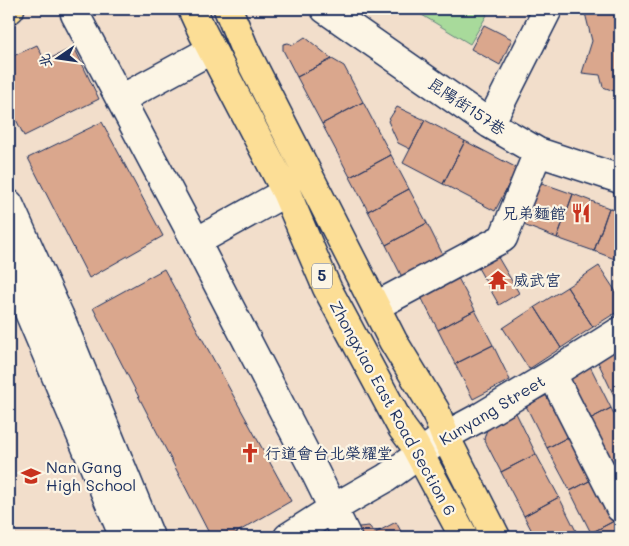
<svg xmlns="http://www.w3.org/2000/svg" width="629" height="546" font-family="Mali,'LXGW WenKai TC',sans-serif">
	<rect width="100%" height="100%" fill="#f2decb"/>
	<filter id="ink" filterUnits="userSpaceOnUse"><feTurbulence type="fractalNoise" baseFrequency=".02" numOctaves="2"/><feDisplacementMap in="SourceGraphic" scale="10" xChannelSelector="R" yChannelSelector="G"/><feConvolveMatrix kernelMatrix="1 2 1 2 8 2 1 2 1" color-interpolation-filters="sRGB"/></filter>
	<g filter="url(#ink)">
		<path fill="#a8da9b" stroke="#62847c" d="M412,9H481L487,15L470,44Z"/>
		<path fill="#daa78d" stroke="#1b2f5e" d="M584,9H620V93L603,87L600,75L582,73L592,41Z
			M484,25L512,39L500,65L471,49Z
			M305,37L332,59L297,77L283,50V44L288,43L293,45Z
			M37,45L45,61L74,47L99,99L24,136L9,105V58Z
			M332,59L344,66L363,102L322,124L297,77Z
			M363,102L391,155L350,177L322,124Z
			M397,107L425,120L410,149L398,143L388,121Z
			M425,120L465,141L443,184L403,163Z
			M102,122L163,236L89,278L28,158Z
			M465,141L517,168L495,211L443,184Z
			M391,155L409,189L368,211L350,177Z
			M536,181L573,194L557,238L521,224Z
			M409,189L427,223L386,245L368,211Z
			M573,194L609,208L594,251L557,238Z
			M609,208L620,212V261L594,251Z
			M427,223L444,257L403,279L386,245Z
			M496,254L519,293L499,305L477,266Z
			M599,266L620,298V310L593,327L567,287Z
			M164,269L291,501L229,537H211L93,308Z
			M457,276L475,310L438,330L420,295Z
			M567,287L593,327L561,348L535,307Z
			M535,307L561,348L529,369L503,328Z
			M475,310L493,345L455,364L438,330Z
			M493,345L510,380L473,399L455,364Z
			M620,348V403L618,404L597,360Z
			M589,364L611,408L584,422L562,378Z
			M551,393L572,435L547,448L526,406Z
			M611,408L620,426V458L606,465L584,422Z
			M516,413L536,454L501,472L484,439L487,429Z
			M572,435L595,478L570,491L547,448Z
			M536,454L559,497L524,516L501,472Z
			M620,458V494L606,465Z
			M595,478L616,520L591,533L570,491Z
			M559,497L579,537H535L524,516Z
			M616,520L620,528V537H593L591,533Z
			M396,522L404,537H353L356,530L359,527L369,526L375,533Z"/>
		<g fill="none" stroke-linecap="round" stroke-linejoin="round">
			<defs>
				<path id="minor" d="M325,9L490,124L538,152L620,179
					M75,14L196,242L315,472L347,537
					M121,99L211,50
					M490,124L548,9
					M9,204L59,315L150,537
					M196,242L286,192
					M9,265L124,537
					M376,306L503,238L538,152
					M552,374L620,508
					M288,537L332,509L386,478L445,436L482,416L552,374L620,331"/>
				<path id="major" d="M9,9H10
					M192,9L203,33L286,192L327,288L402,428L414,444L464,537
					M228,9L245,50L393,341L435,410L445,436L496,537"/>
			</defs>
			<use href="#minor" stroke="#1b2f5e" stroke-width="31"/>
			<use href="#major" stroke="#1b2f5e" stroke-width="31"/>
			<use href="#minor" stroke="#fcf5e5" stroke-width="28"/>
			<use href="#major" stroke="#fcde96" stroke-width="28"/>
		</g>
	</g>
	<defs>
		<symbol id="restaurant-bare" viewBox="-9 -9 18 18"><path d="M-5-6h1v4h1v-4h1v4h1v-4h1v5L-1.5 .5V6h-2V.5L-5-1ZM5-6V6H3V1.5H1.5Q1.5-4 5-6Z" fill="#c8321e" stroke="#fcf5e5" stroke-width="2.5" paint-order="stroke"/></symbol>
		<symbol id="temple-bare" viewBox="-9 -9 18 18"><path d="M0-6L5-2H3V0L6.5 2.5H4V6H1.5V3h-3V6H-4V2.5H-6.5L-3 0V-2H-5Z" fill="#c8321e" stroke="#fcf5e5" stroke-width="2.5" paint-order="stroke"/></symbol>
		<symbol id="church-bare" viewBox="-9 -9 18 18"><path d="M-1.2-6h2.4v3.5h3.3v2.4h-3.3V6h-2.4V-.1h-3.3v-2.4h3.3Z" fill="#c8321e" stroke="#fcf5e5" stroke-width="2.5" paint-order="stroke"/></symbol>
		<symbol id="school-bare" viewBox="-9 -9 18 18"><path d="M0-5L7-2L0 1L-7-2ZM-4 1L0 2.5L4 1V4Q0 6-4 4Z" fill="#c8321e" stroke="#fcf5e5" stroke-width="2.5" paint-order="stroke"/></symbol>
	</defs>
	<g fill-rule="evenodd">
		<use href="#restaurant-bare" x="567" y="199" width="28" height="28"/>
		<use href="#temple-bare" x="484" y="266" width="28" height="28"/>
		<use href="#church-bare" x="236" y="439" width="28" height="28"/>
		<use href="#school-bare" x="17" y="462" width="28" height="28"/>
	</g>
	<g text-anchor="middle" stroke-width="4.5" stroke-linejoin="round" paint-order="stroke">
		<rect fill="#fcf5e5" stroke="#5e6a86" stroke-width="1" x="312" y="263.5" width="20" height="25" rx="4"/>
		<g font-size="15" font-weight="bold" fill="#1b2f5e">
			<text x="322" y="281">5</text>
		</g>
		<g font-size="16" fill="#1b2f5e" stroke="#fcf5e5">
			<text transform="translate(467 106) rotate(34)" y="6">昆陽街157巷</text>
			<text transform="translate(393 408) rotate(61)" y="6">Zhongxiao East Road Section 6</text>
			<text transform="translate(492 410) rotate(-31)" y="6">Kunyang Street</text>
		</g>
		<g font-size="16" fill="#1b2f5e" stroke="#fcf5e5" text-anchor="start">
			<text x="566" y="219" text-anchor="end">兄弟麵館</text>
			<text x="513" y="286">威武宮</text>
			<text x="265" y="459">行道會台北榮耀堂</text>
			<text x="46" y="473">Nan Gang<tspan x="46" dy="18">High School</tspan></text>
		</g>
	</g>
	<rect width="629" height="546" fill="none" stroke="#fcf5e5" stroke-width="30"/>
	<rect x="15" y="15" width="599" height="516" fill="none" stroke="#1b2f5e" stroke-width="2" filter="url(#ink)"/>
	<g transform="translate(58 58) rotate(257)" stroke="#fcf5e5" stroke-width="4" paint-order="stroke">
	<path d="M0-4L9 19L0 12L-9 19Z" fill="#1b2f5e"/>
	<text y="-8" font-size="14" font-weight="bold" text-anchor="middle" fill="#1b2f5e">北</text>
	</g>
</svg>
